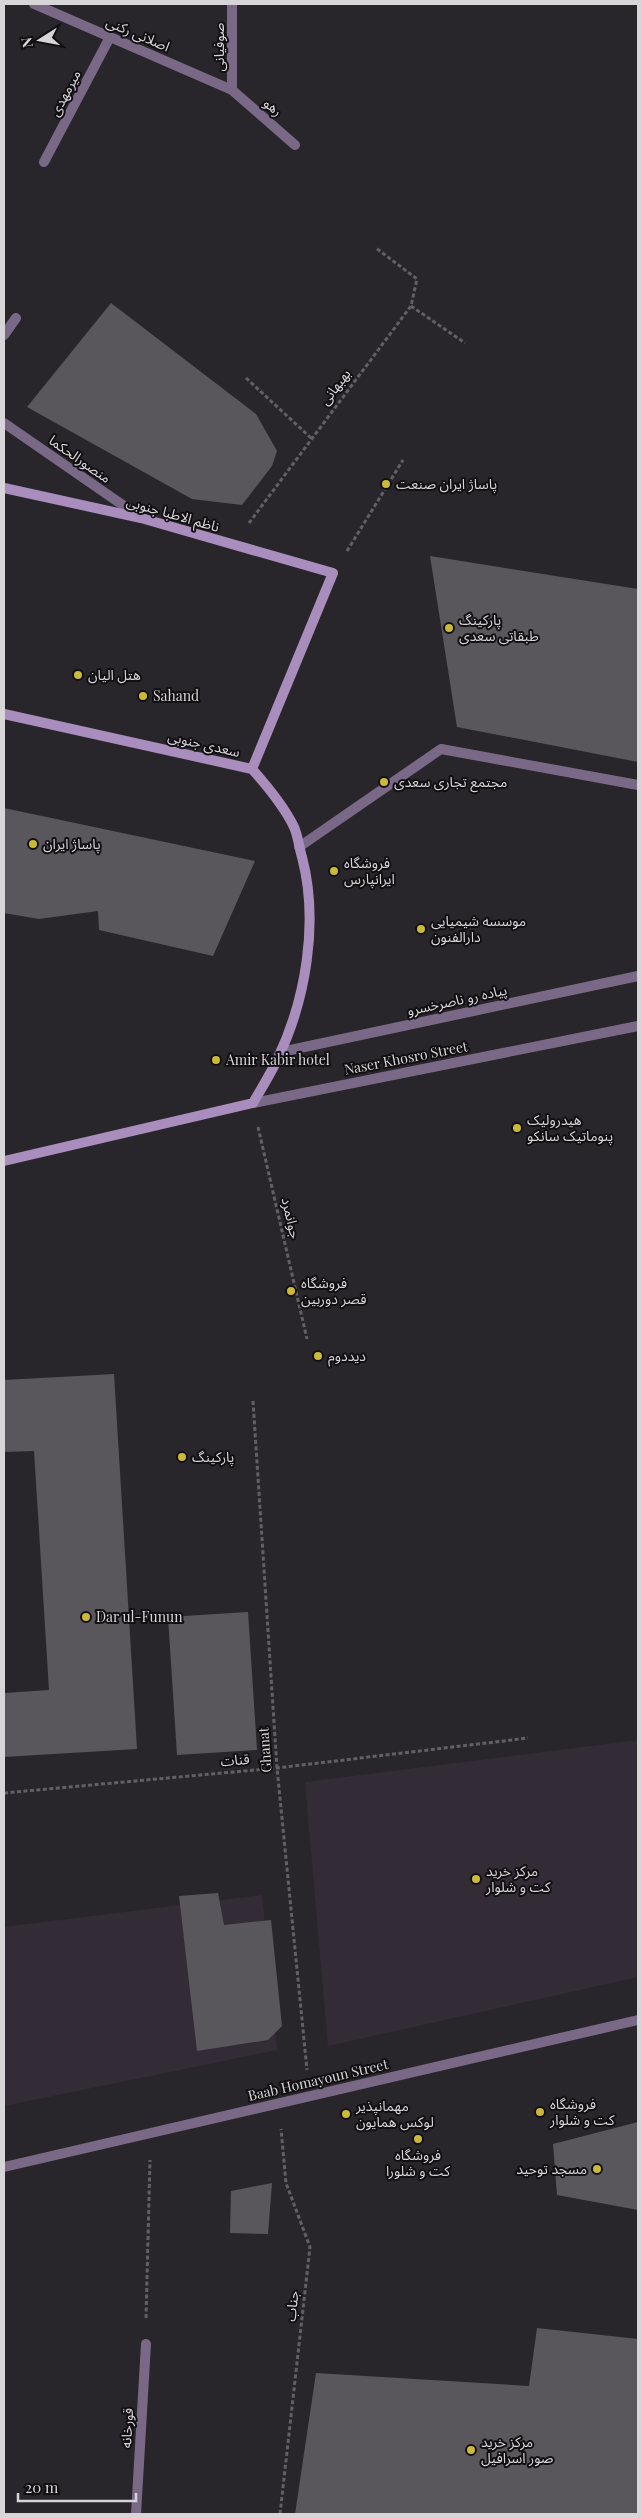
<svg xmlns="http://www.w3.org/2000/svg" width="642" height="2518" font-family="'Playfair Display','Noto Sans Arabic',serif">
	<rect width="100%" height="100%" fill="#29262b"/>
	<path fill="#332c37" d="M638,1740V1977L328,2046L305,1782Z
		M262,1895L277,2050L4,2106V1927Z"/>
	<path fill="#59565c" d="M111,303L256,414L277,451L272,466L242,505L192,499L27,407Z
		M430,556L638,589V762L457,727Z
		M4,808L255,861L213,956L99,930L98,911L39,919L4,913Z
		M114,1374L137,1749L4,1757V1693L49,1690L34,1451L4,1452V1380Z
		M248,1612L257,1750L177,1755L168,1617Z
		M218,1893L224,1925L271,1920L282,2026L268,2040L197,2051L179,1896Z
		M638,2122V2210L557,2195L553,2144Z
		M272,2183L268,2234L230,2233L231,2191Z
		M537,2328L638,2339V2514H295L316,2373L529,2386Z"/>
	<g fill="none" stroke-linecap="round" stroke-linejoin="round">
		<path stroke="#636065" stroke-width="3" stroke-dasharray="4 2.5" stroke-linecap="butt" d="M411,306L465,343
			M246,378L311,438
			M249,523L411,306L417,279L376,248
			M347,551L403,460
			M258,1127L307,1339
			M253,1401L277,1768L307,2070
			M4,1793L277,1768L528,1738
			M146,2318L150,2160
			M280,2514L310,2247L286,2183L281,2129"/>
		<path stroke="#7a6986" stroke-width="10" d="M253,1103L638,1026"/>
		<path stroke="#7a6986" stroke-width="10" d="M34,4L232,90L295,145
			M232,4V90
			M44,162L110,37
			M4,335L16,318
			M4,423L140,517
			M299,847L441,749L638,785
			M281,1052L638,976
			M4,2167L638,2020
			M136,2514L146,2344"/>
		<path stroke="#a98dbc" stroke-width="10" d="M4,488L141,518L333,573L252,769
			M4,714L252,769C268,787 284,806 294,827C298,836 299,847 302,857C319,922 306,1000 277,1060C270,1075 261,1089 253,1103L4,1161"/>
	</g>
	<g fill="#cbba39" stroke="#110f12" stroke-width="2">
		<circle cx="386" cy="484" r="5"/>
		<circle cx="449" cy="628" r="5"/>
		<circle cx="78" cy="675" r="5"/>
		<circle cx="143" cy="696" r="5"/>
		<circle cx="384" cy="782" r="5"/>
		<circle cx="33" cy="844" r="5"/>
		<circle cx="334" cy="871" r="5"/>
		<circle cx="421" cy="929" r="5"/>
		<circle cx="216" cy="1060" r="5"/>
		<circle cx="517" cy="1128" r="5"/>
		<circle cx="291" cy="1291" r="5"/>
		<circle cx="318" cy="1356" r="5"/>
		<circle cx="182" cy="1457" r="5"/>
		<circle cx="86" cy="1617" r="5"/>
		<circle cx="476" cy="1879" r="5"/>
		<circle cx="540" cy="2112" r="5"/>
		<circle cx="346" cy="2114" r="5"/>
		<circle cx="418" cy="2139" r="5"/>
		<circle cx="597" cy="2169" r="5"/>
		<circle cx="471" cy="2450" r="5"/>
	</g>
	<g text-anchor="middle" stroke-width="4" stroke-linejoin="round" paint-order="stroke">
		<g font-size="14" fill="#d8d5d9" stroke="#110f12">
			<text transform="translate(138 34) rotate(23)" y="5">اصلانی رکنی</text>
			<text transform="translate(219 47) rotate(-90)" y="5">صوفیانی</text>
			<text transform="translate(65 93) rotate(-62)" y="5">میرمهدی</text>
			<text transform="translate(273 107) rotate(41)" y="5">رهو</text>
			<text transform="translate(335 387) rotate(-53)" y="5">بهبهانی</text>
			<text transform="translate(80 459) rotate(35)" y="5">منصورالحکما</text>
			<text transform="translate(173 514) rotate(16)" y="5">ناظم الاطبا جنوبی</text>
			<text transform="translate(204 744) rotate(13)" y="5">سعدی جنوبی</text>
			<text transform="translate(457 1000) rotate(-12)" y="5">پیاده رو ناصرخسرو</text>
			<text transform="translate(406 1058) rotate(-11)" y="5">Naser Khosro Street</text>
			<text transform="translate(291 1218) rotate(77)" y="5">جوانمرد</text>
			<text transform="translate(265 1750) rotate(-94)" y="5">Ghanat</text>
			<text transform="translate(235 1760) rotate(-5)" y="5">قنات</text>
			<text transform="translate(318 2080) rotate(-13)" y="5">Baab Homayoun Street</text>
			<text transform="translate(292 2306) rotate(-84)" y="5">جناب</text>
			<text transform="translate(127 2428) rotate(-87)" y="5">قورخانه</text>
		</g>
		<g font-size="14" fill="#d8d5d9" stroke="#110f12" text-anchor="start">
			<text x="396" y="489">پاساژ ایران صنعت</text>
			<text x="459" y="625">پارکینگ<tspan x="459" dy="16">طبقاتی سعدی</tspan></text>
			<text x="88" y="680">هتل الیان</text>
			<text x="153" y="701">Sahand</text>
			<text x="394" y="787">مجتمع تجاری سعدی</text>
			<text x="43" y="849">پاساژ ایران</text>
			<text x="344" y="868">فروشگاه<tspan x="344" dy="16">ایرانپارس</tspan></text>
			<text x="431" y="926">موسسه شیمیایی<tspan x="431" dy="16">دارالفنون</tspan></text>
			<text x="226" y="1065">Amir Kabir hotel</text>
			<text x="527" y="1125">هیدرولیک<tspan x="527" dy="16">پنوماتیک سانکو</tspan></text>
			<text x="301" y="1288">فروشگاه<tspan x="301" dy="16">قصر دوربین</tspan></text>
			<text x="328" y="1361">دیددوم</text>
			<text x="192" y="1462">پارکینگ</text>
			<text x="96" y="1622">Dar ul-Funun</text>
			<text x="486" y="1876">مرکز خرید<tspan x="486" dy="16">کت و شلوار</tspan></text>
			<text x="550" y="2109">فروشگاه<tspan x="550" dy="16">کت و شلوار</tspan></text>
			<text x="356" y="2111">مهمانپذیر<tspan x="356" dy="16">لوکس همایون</tspan></text>
			<text x="418" y="2160" text-anchor="middle">فروشگاه<tspan x="418" dy="16">کت و شلورا</tspan></text>
			<text x="587" y="2174" text-anchor="end">مسجد توحید</text>
			<text x="481" y="2447">مرکز خرید<tspan x="481" dy="16">صور اسرافیل</tspan></text>
		</g>
	</g>
	<rect width="642" height="2518" fill="none" stroke="#d8d5d9" stroke-width="10"/>
	<g transform="translate(40 40) rotate(259)" stroke="#110f12" stroke-width="4" paint-order="stroke">
	<path d="M0-4L9 19L0 12L-9 19Z" fill="#d8d5d9"/>
	<text y="-8" font-size="14" font-weight="bold" text-anchor="middle" fill="#d8d5d9">N</text>
	</g>
	<path d="M18 2493v8h118v-8" fill="none" stroke="#d8d5d9" stroke-width="2.5"/>
	<text x="25" y="2493" font-size="15" fill="#d8d5d9" stroke="#110f12" stroke-width="4" paint-order="stroke">20 m</text>
</svg>
